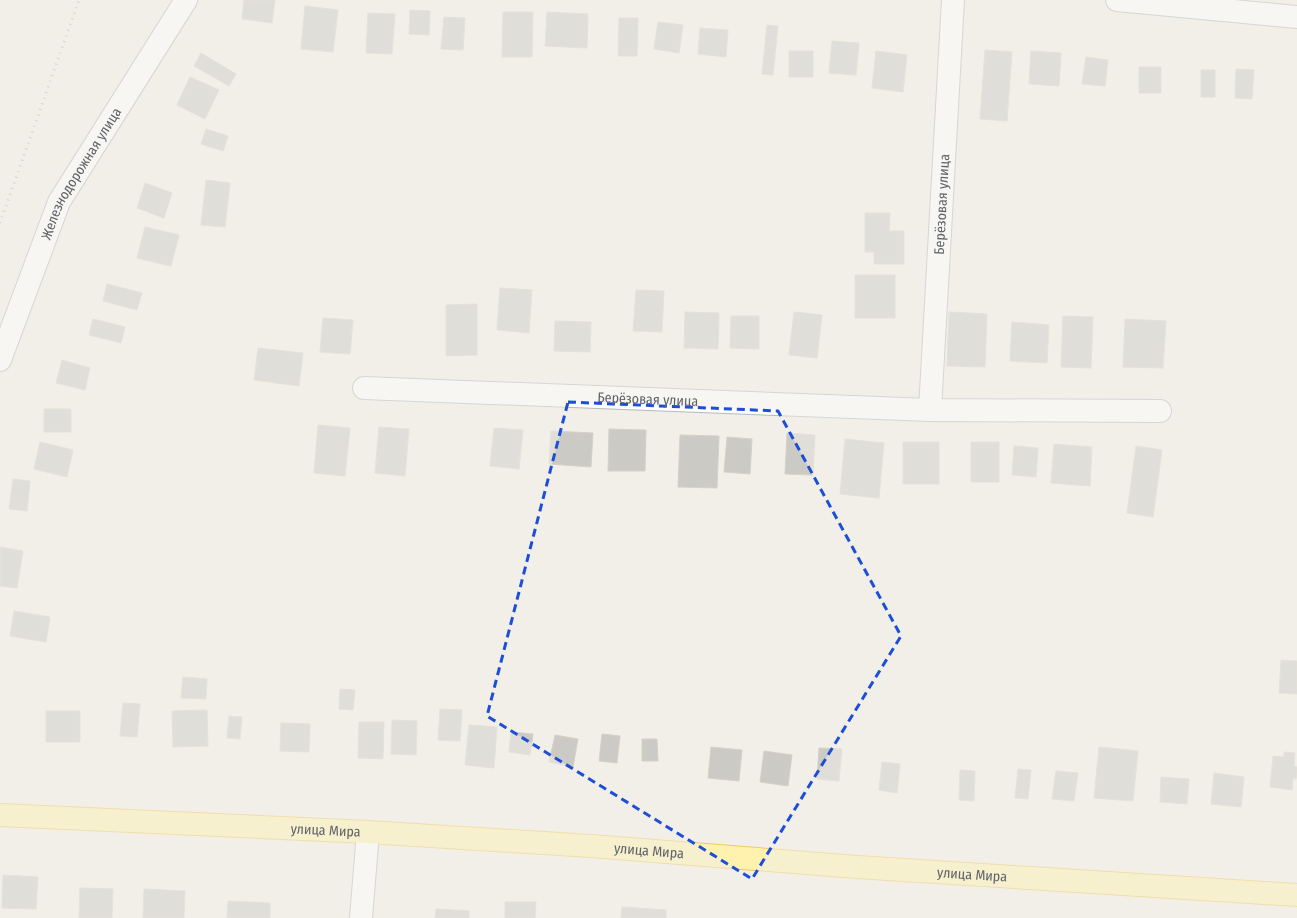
<svg xmlns="http://www.w3.org/2000/svg" width="1297" height="918" font-family="'Fira Sans Condensed',sans-serif">
	<rect width="100%" height="100%" fill="#f1efe8"/>
	<path fill="#cccac5" stroke="#d6d1c6" d="M244,0H275L272,23L242,19Z
		M305,6L338,10L333,52L301,49Z
		M410,10L430,11L429,35L409,34Z
		M503,12H533L532,57H502Z
		M547,12L588,14L587,48L545,46Z
		M368,13L395,14L392,54L366,53Z
		M444,17L465,18L463,50L441,49Z
		M619,18H638L637,56H618Z
		M658,22L683,25L679,53L654,49Z
		M767,25L778,26L773,75L762,74Z
		M700,28L728,30L726,57L698,54Z
		M832,41L859,43L856,75L829,73Z
		M985,50L1012,52L1007,121L980,119Z
		M789,51H813V77H789Z
		M876,51L907,55L903,92L872,88Z
		M1031,51L1061,53L1059,86L1029,84Z
		M201,53L236,74L229,86L194,66Z
		M1086,57L1108,60L1105,86L1082,84Z
		M1139,67H1161V93H1139Z
		M1236,69L1254,70L1252,99L1235,98Z
		M1201,70H1215V97H1201Z
		M190,77L219,90L205,119L177,105Z
		M206,129L228,136L223,151L201,144Z
		M206,180L230,183L225,227L201,225Z
		M145,183L172,193L164,218L137,208Z
		M865,213H890L889,231H904V264H874V252H865Z
		M145,227L179,235L171,266L137,258Z
		M855,275H895V318H855Z
		M107,284L142,293L137,310L103,301Z
		M500,288L532,290L529,333L497,330Z
		M636,290L664,291L662,332L633,331Z
		M477,304V355L446,356V305Z
		M685,312L719,313L718,349L684,348Z
		M794,312L822,315L817,358L789,355Z
		M949,312L987,314L985,367L947,366Z
		M731,316H759V349L730,348Z
		M1063,316L1093,317L1091,368L1061,367Z
		M323,318L353,320L350,354L320,352Z
		M93,319L125,327L121,343L89,335Z
		M1125,319L1166,321L1163,368L1123,367Z
		M555,321L591,322L590,352L554,351Z
		M1012,322L1049,325L1047,363L1010,361Z
		M258,348L303,353L299,386L254,380Z
		M62,360L90,368L85,390L56,383Z
		M44,409H71V432H44Z
		M318,425L350,428L345,476L314,473Z
		M379,427L409,429L405,476L375,473Z
		M494,428L523,430L519,469L490,466Z
		M609,429L646,430L645,471H608Z
		M551,431L593,433L591,467L549,464Z
		M787,433L815,435L813,475L785,474Z
		M680,435L719,436L717,488L678,487Z
		M727,437L752,439L750,474L724,472Z
		M845,439L884,443L879,498L840,494Z
		M40,442L73,450L67,477L34,469Z
		M903,442H939V484H903Z
		M971,442H999V482H971Z
		M1054,444L1092,447L1090,486L1051,483Z
		M1014,446L1038,448L1036,477L1012,475Z
		M1136,446L1162,450L1153,517L1127,513Z
		M13,479L30,481L27,511L9,509Z
		M0,547L23,551L17,588L0,586Z
		M14,611L50,617L46,642L10,636Z
		M1281,660L1297,661V694L1279,693Z
		M183,677L207,679L206,699L181,698Z
		M340,689L355,690L353,710L339,709Z
		M123,703L140,704L137,737L120,736Z
		M440,709L462,710L460,741L438,740Z
		M207,710L208,746L173,747L172,711Z
		M46,711H80V742H46Z
		M229,716L242,717L240,739L227,738Z
		M392,720L417,721L416,755L391,754Z
		M359,722H384L383,759L358,758Z
		M281,723L310,724L309,752L280,751Z
		M469,725L497,727L494,768L465,765Z
		M511,732L533,734L530,755L509,752Z
		M602,734L620,736L617,763L599,761Z
		M555,735L578,739L573,767L549,762Z
		M642,739H657L658,761H642Z
		M711,747L742,750L739,781L708,778Z
		M1099,747L1138,751L1133,801L1094,798Z
		M819,748L842,749L839,781L817,779Z
		M764,751L792,755L788,786L760,782Z
		M1284,752L1295,753L1294,766L1297,767V775L1296,779L1293,778L1292,790L1270,787L1273,756L1284,757Z
		M882,762L900,764L897,793L879,790Z
		M1018,769L1031,770L1028,799L1015,798Z
		M960,770L975,771L974,801L959,800Z
		M1056,771L1078,773L1074,801L1052,799Z
		M1214,773L1244,777L1241,807L1211,804Z
		M1161,777L1189,779L1187,804L1160,802Z
		M3,875L38,877L36,909L2,908Z
		M80,888L113,889L112,918H79Z
		M144,889L185,891L184,918H143Z
		M228,901L270,903V918H227Z
		M505,902H536L535,918H505Z
		M622,907L666,910V918H621Z
		M436,909L469,911V918H435Z"/>
	<g fill="none" stroke-linecap="round" stroke-linejoin="round">
		<defs>
			<g id="minor">
				<path d="M1117,0L1297,17"/>
				<path id="s1" d="M0,360L59,202L186,0"/>
				<path id="s2" d="M364,388L930,410L1160,411"/>
				<path id="s3" d="M930,410L953,0"/>
				<path d="M361,918L368,832"/>
			</g>
			<g id="major">
				<path id="s4" d="M0,815L368,832L591,846L857,867L1297,895"/>
			</g>
		</defs>
		<use href="#minor" stroke="#b5b8bc" stroke-width="24"/>
		<use href="#major" stroke="#f2c960" stroke-width="24"/>
		<use href="#minor" stroke="#fff" stroke-width="22"/>
		<use href="#major" stroke="#fff2af" stroke-width="22"/>
		<path stroke="#b6b7b8" stroke-width="3" stroke-dasharray="1 5" stroke-linecap="butt" d="M0,223L79,0"/>
	</g>
	<path d="M0 0H1297V918H0ZM568,402L778,411L901,636L752,879L487,716Z" fill="#f1efe8" fill-opacity=".55" fill-rule="evenodd"/>
	<path fill="none" stroke="#1d4ed8" stroke-width="3" stroke-dasharray="8 5" stroke-linejoin="round" d="M568,402L778,411L901,636L752,879L487,716Z"/>
	<g text-anchor="middle" stroke-width="4" stroke-linejoin="round" paint-order="stroke">
		<g font-size="14" fill="#5f6368" stroke="#fff">
			<text dy="5" stroke="none"><textPath href="#s1" startOffset="204">Железнодорожная улица</textPath></text>
			<text dy="5" stroke="none"><textPath href="#s3" startOffset="206">Берёзовая улица</textPath></text>
			<text dy="5" stroke="none"><textPath href="#s2" startOffset="284">Берёзовая улица</textPath></text>
			<text dy="5" stroke="none"><textPath href="#s4" startOffset="326">улица Мира</textPath></text>
			<text dy="5" stroke="none"><textPath href="#s4" startOffset="650">улица Мира</textPath></text>
			<text dy="5" stroke="none"><textPath href="#s4" startOffset="974">улица Мира</textPath></text>
		</g>
	</g>
</svg>
